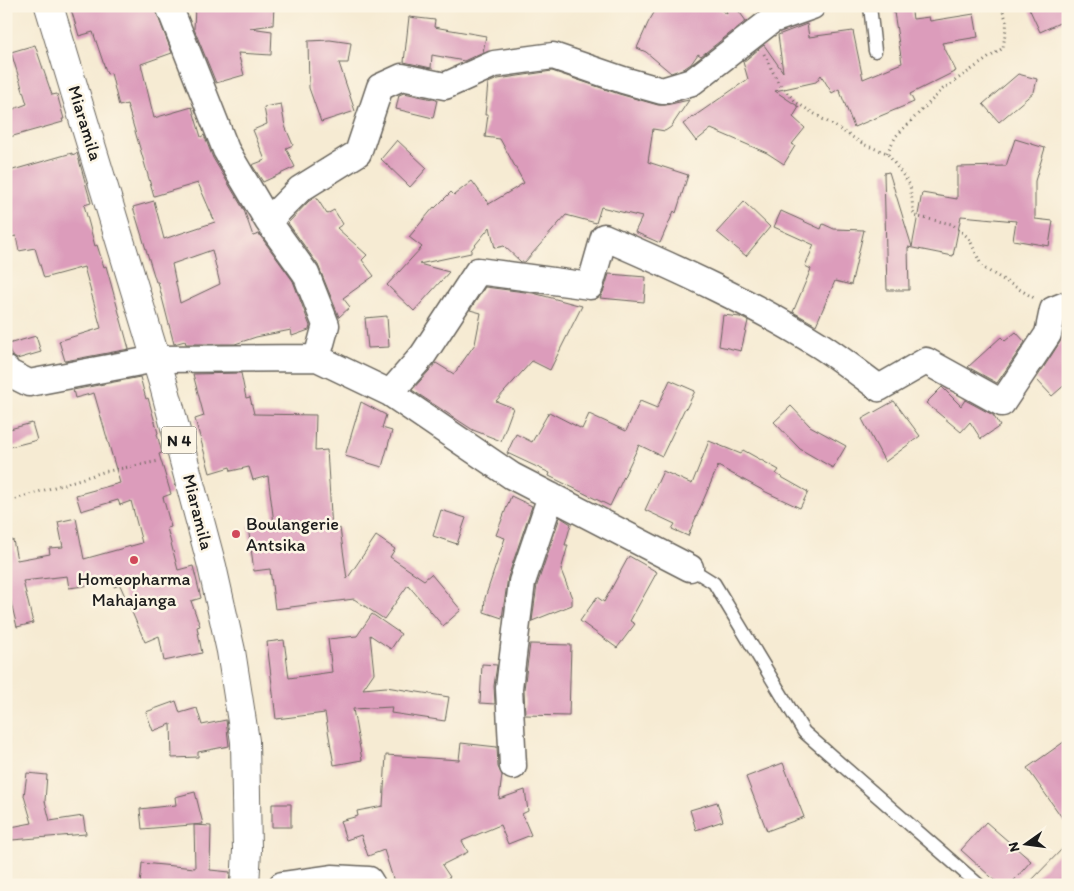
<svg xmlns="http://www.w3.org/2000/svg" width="1074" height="891" font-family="Itim,sans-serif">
	<rect width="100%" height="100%" fill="#fcf5e5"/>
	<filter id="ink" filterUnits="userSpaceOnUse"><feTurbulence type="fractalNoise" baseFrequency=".02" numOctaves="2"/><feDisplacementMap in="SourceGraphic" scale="10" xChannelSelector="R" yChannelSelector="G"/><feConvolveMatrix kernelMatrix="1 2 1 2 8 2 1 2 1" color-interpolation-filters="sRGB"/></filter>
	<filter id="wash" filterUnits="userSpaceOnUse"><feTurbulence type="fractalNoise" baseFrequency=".0096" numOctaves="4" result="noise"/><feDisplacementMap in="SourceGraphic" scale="20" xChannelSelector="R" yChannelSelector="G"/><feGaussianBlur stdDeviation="1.12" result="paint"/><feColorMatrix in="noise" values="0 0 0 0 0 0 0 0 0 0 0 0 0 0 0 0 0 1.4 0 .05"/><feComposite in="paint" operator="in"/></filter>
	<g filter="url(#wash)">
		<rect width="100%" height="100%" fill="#f6ebd3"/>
		<g id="blocks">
			<path fill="#dc9cbb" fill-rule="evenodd" d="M70,6H154L172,53L141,64L154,118L192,107L201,137L204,135L213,158L244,210L253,236L259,234L293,281L310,326L309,330L292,336L291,330L256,337L235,344H186L185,341L174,344L158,282H156L133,207L154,201L164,239L215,222L198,183L154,196L127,104L119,106L111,73L107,74L93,32L79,36ZM212,250L220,284L180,303L172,264Z
				M195,6H274L273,25L250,28L272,31L271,55L238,53L244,75L216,83L194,29Z
				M658,6H716L727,14L725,6H735L746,21L701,56L698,54L691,64L685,68L671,73L646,52L637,48L648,23Z
				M893,6H911L913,19L929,17L930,21L974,14L978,37L942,43L956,71L910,94L914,102L854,127L839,89L832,93L821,75L816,82L775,91L799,107L793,117L805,128L792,144L795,146L784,164L767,153L711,129L696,141L683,124L748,79L743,62L764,45L783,72L778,35L807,24L809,37L853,31L863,79L902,63Z
				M1028,6H1068V19L1040,32Z
				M409,17L435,20L434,27L486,36L483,52L464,61L432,55L431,68L404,62Z
				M330,40L351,43L348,63H339L355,111L321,122L309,88L308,41Z
				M35,45L52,95L57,94L64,119H62L63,122L6,138V112L27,104L11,52Z
				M552,71L619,94L658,105H666L689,100L671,127L665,131L653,129L648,162L688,175L676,213L674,211L660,243L635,232L642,217L601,207L596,223L566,215L525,262H521L504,246L495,248L490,227L471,250V253L419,264L449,272L414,311L387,285L422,247L409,237L434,207L435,208L451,192L454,195L472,181L489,204L524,183L500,139L485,137L488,115H485L488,83L498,79Z
				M1018,74L1037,79L1034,92L999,122L983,104Z
				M404,93L437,100L433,118L396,109L399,95Z
				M281,104L285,126L293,145L286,148L295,167L263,182L252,165L265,160L253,130L267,124L264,107Z
				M1015,139L1045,148L1035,181V219L1053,221L1049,246L1013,240L1016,221L961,216L953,256L908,247L909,290H887L884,173L889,172L912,247L922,193L957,199V167L1006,166Z
				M397,140L427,168L410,187L381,159Z
				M72,153V155L77,153L91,203L84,205L95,246L97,245L104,267L106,266L129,349L65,361L59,341L101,328L84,267L44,278L35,248L19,251L16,236L6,238V172Z
				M316,197L327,214L334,210L343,224L337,228L367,255L362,260L374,276L343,298L350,307L339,317L318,265L288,223L309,201Z
				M744,202L770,227L746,256L717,232Z
				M781,211L821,229L823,224L834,229L864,230L851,285L835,281L816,325L793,312L811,269L805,266L814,245L774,227Z
				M609,274L646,277L644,302L600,298L604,290Z
				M485,287L533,293L582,306L550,370L532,361L496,401L513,408L501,441L473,430L412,390L436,363L454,374L475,344L481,313L470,310Z
				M723,315L740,317L748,321L741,351L719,346Z
				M387,316L389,347L368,348L365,318Z
				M1068,320V382L1052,396L1036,379L1060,342L1066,321Z
				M1016,332L1025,342L997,383L968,367L1001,337L1005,341Z
				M36,336L41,352L17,359L11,355L8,344Z
				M241,373L246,398L250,397L254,414L316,415L315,451L327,450L332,530L340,528L347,579L376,536L395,549L390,557L424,580L431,574L461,610L443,626L408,585L384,619L354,599L275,609L270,569L254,571L248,526L274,523L268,476L253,480L249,467L231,471L230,467L210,473L195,419L204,416L193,374Z
				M140,377L146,399L148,398L158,433L157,434L162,453L159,454L171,494L163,497L171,527L167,528L178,570L193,566L201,598L191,601L200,626L197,627L202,653L164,661L159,636L145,642L120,585L114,587L113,582L69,588L67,576L23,581L33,623L17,627L10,598H6V541L13,540L17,560L50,554L49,548L63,547L58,522L76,518L84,559L142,543L131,501L120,505L118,500L81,511L76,495L120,483L94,393L75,398L73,390Z
				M670,380L695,391L686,409L685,408L662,456L639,445L610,506L549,476L550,473L507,453L516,434L532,442L549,412L582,429L589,414L626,431L640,401L657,408Z
				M942,387L961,406L965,400L993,415L1000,426L981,439L970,422L961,432L926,403Z
				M894,401L920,436L885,462L862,419Z
				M361,402L386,415L382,428L392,431L382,467L345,456Z
				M791,406L810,426L846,446L833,468L800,449L774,422Z
				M32,423L37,440L6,448V430Z
				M709,441L741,454L743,450L779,470L776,474L808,492L800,508L766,492L718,466L688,536L672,529L675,524L645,510L663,471L692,484Z
				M511,496L532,506L508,577L502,618L484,612L485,598L505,538L496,535Z
				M441,510L466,518L457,544L433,536Z
				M560,517L571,524L565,545H568L561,570L572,598V605L532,621L537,585Z
				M629,556L657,572L630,621L635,624L617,648L580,621L597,597L604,602Z
				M372,614L401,634L391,649L370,635L374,673L363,689L386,687L449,697L445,721L391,713L392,707L353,709L362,760L334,765L325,713L276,719L267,642L284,640L289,678L332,672L328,639L357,636Z
				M530,644L571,645L569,716L525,715L524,689Z
				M482,664L497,665L494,686L495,704L480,703Z
				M176,701L180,713L197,708L202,725L226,720L229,746L198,752V757L172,758L171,724L153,731L146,712Z
				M1068,739V826L1027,768Z
				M461,743L497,747L498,767L502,775L499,799L525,790L528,811L522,814L531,835L508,844L500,825L462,841L468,852L442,865L450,877L437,885H395L384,850L368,856L361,835L346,840L340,821L358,816L357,811L383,806L386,755L459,760Z
				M783,763L804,817L767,831L746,777Z
				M27,773L47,775L45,801L50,821L83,816L86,834L12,840L11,827L32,823L24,796Z
				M195,792L203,824L142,829L140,809L176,805L175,797Z
				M717,802L723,821L696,830L690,810Z
				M272,804H291V827H272Z
				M986,822L1031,861L1010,885H1000L961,850Z
				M194,825L211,826L210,870L230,872L229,885H140L142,863L195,868Z
				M1068,843V885H1027Z"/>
		</g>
	</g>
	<g filter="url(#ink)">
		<use href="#blocks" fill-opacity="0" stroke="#68645c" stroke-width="1"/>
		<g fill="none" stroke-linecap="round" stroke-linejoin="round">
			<defs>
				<path id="service" d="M870,6L875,51
					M690,568L714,583L804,732L979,885"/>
				<path id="minor" d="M169,6L226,150L268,221L306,274L326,325L317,358
					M268,221L300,189L358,153L380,87L402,77L445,86L494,64L553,56L623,80L662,91L692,82L772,20L812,6
					M6,369L9,373L29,383L156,359L317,358L390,393L512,476L690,568
					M390,393L423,355L478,271L590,286L604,237C678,269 753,303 821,346C841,359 860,374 879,388L926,361L1002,403L1048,334L1053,310L1068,304
					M513,766L509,688L522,582L551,496
					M282,885L332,878L369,880L372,885"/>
				<path id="primary" d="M49,6L164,386L212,566L231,651L245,741L247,850L245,885"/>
			</defs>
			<use href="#service" stroke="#68645c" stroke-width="15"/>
			<use href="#minor" stroke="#68645c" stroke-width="29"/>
			<use href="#primary" stroke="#68645c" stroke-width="30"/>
			<path stroke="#68645c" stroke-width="3" stroke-dasharray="1 4" stroke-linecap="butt" d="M764,54L779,84L797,103L865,145L887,153L910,185L914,216L952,224L969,238L982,267L1034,298
				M887,153L896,136L943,89L1003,48L1007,22L1001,6
				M6,502L103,472L159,461"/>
			<use href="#service" stroke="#fff" stroke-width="12"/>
			<use href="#minor" stroke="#fff" stroke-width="26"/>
			<use href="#primary" stroke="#fff" stroke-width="28"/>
		</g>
	</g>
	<g fill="#d1495b" stroke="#fcf5e5" stroke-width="2">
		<circle cx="236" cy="534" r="5"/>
		<circle cx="134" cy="560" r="5"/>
	</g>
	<g text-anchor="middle" stroke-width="5" stroke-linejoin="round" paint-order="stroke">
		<rect fill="#fcf5e5" stroke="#5f5d58" stroke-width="1" x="161.5" y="426.5" width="35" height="27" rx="4"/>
		<g font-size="16" font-weight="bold" fill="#1c1c1c">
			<text x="179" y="446">N 4</text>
		</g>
		<g font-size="18" fill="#1c1c1c" stroke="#fcf5e5">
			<text transform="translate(85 123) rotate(73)" y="6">Miaramila</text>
			<text transform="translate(198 512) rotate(76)" y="6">Miaramila</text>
		</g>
		<g font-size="18" fill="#1c1c1c" stroke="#fcf5e5" text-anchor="start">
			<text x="246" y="530">Boulangerie<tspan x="246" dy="21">Antsika</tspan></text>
			<text x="134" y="585" text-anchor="middle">Homeopharma<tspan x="134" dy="21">Mahajanga</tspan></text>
		</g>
	</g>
	<rect width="1074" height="891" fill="none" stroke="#fcf5e5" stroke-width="25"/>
	<g transform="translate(1026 844) rotate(256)" stroke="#fcf5e5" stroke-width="4" paint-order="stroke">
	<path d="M0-4L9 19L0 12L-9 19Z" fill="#1c1c1c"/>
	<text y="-8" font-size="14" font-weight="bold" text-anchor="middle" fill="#1c1c1c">N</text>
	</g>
</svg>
